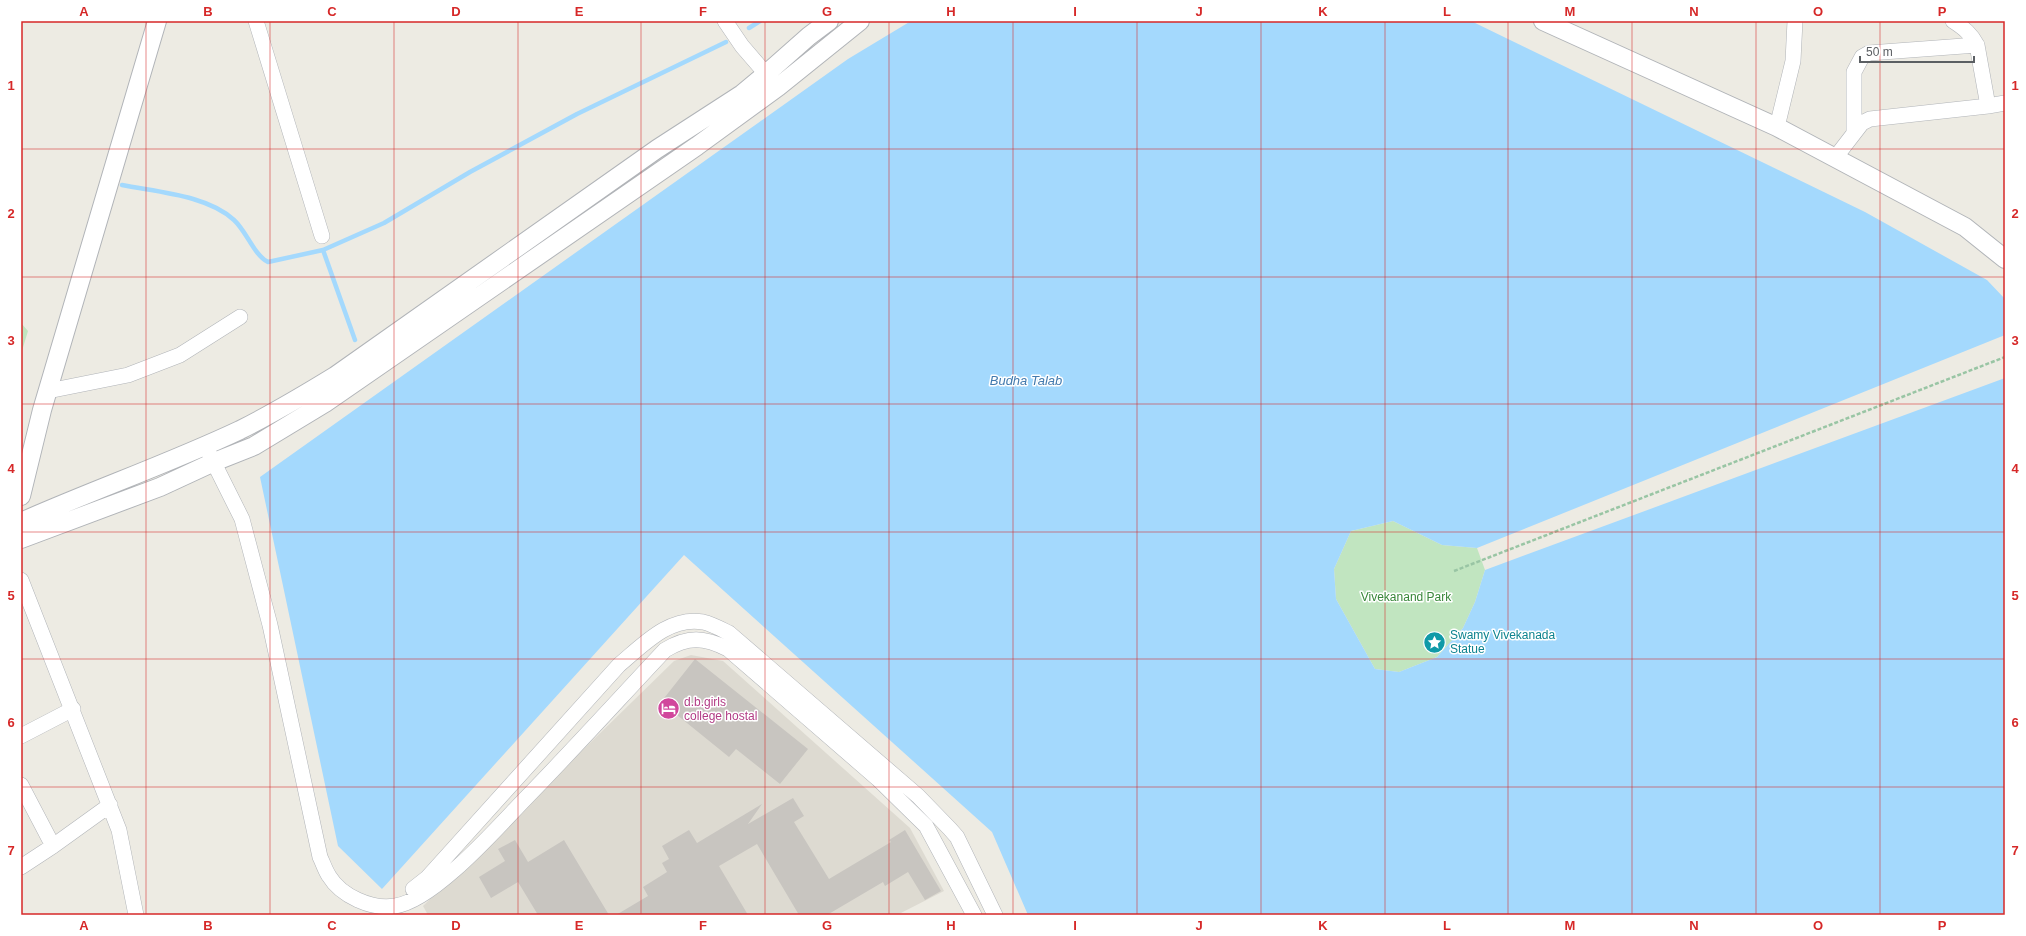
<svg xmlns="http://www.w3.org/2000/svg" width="2026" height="936" font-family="Helvetica,sans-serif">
	<rect width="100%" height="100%" fill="#edebe3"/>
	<path fill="#dddad1" d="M691,655L723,661L910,828L944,891L897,915H428L423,906L674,661Z"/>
	<path fill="#c1e5c0" d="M21,323L28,331L21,354Z
		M1393,521L1442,545L1477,548L1485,570L1475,602L1463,628L1437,657L1399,672L1375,669L1336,599L1334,569L1351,531Z"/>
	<path fill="#a4d9fd" d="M911,21H1471L1865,212L1987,280L2005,299V335L1477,548L1442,545L1393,521L1351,531L1334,569L1336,599L1375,669L1399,672L1437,657L1463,628L1475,602L1485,570L2005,378V915H1028L992,832L684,555L382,889L338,846L260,477L848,59Z"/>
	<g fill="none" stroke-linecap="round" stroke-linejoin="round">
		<path stroke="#a4d9fd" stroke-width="4.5" d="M749,28L760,21
			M122,185C156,192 207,195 234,220C247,232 254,255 268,262L323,250L384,223L470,172L577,114L726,42
			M323,250L355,340"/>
	</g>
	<path fill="#c8c5c0" d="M695,659L808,749L780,784L736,749L729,757L661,702Z
		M793,798L804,816L794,822L829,879L891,842L889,840L905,830L941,891L925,900L908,872L885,886L883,882L827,915H799L757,844L719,866L748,915H616L648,896L643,887L667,872L662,863L669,859L662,846L689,830L697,843L762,804L748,824Z
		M515,840L528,862L564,840L609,915H538L518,882L491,898L479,877L505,861L498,849Z"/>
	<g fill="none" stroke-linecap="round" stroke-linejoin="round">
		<defs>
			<path id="minor" d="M256,21L322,236
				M725,21L742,46L773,82
				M1988,106L2005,103
				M1777,127L1793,61L1795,21
				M1854,133V72L1862,57L1869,53L1977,45
				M1835,158L1862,123L1870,119L1988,106L1977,45C1971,34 1964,28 1953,21
				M48,391L128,375L180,355L240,317
				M205,445L242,519L270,625L320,857C323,863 325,870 329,876C341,896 372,910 395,906C433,901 497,828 524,800C572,751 618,700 665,650C688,636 704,637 728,649L878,779L926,826L974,915
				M21,580L119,830L136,915
				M21,736L73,709
				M21,785L53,846
				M21,867L53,846L110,805
				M413,889L427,878L619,665C643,645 669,616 703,622C712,624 721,629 729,633L918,796L950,829L957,837L995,915"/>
			<path id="tertiary" d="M1543,21L1777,127L1965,227L2005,259
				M21,496L42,410L157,21
				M21,522C93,490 168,464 240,430C272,414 304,395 335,376L657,149L742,94L766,74L809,36L829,21
				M21,539L160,487L214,462L254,446L325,403L697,146L778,87L860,21"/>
		</defs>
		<use href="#minor" stroke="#b1b4b8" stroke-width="16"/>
		<use href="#tertiary" stroke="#b1b4b8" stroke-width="20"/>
		<path stroke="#99c5a4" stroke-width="2.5" stroke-dasharray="4 2" stroke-linecap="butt" d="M1454,571L2005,357"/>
		<use href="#minor" stroke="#fff" stroke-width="15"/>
		<use href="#tertiary" stroke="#fff" stroke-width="18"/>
	</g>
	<path fill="none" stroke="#d62828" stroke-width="1" stroke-opacity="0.55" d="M146,21V915M270,21V915M394,21V915M518,21V915M641,21V915M765,21V915M889,21V915M1013,21V915M1137,21V915M1261,21V915M1385,21V915M1508,21V915M1632,21V915M1756,21V915M1880,21V915M21,149H2005M21,277H2005M21,404H2005M21,532H2005M21,659H2005M21,787H2005"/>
	<defs>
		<symbol id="sight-disc" viewBox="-11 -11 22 22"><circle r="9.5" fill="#0f9aa8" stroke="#fff"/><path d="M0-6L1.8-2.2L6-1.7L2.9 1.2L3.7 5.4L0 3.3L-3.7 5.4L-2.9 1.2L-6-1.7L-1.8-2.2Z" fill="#fff"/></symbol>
		<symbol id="hotel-disc" viewBox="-11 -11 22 22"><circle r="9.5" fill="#d1479c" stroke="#fff"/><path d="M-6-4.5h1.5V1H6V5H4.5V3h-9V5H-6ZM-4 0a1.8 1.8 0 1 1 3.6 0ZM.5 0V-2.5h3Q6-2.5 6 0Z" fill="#fff"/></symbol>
	</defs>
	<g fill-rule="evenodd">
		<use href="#sight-disc" x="1422" y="630" width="25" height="25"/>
		<use href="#hotel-disc" x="656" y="696" width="25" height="25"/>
	</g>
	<g text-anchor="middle" stroke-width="3" stroke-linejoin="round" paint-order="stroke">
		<g font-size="12" fill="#388639" stroke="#fff">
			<text x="1406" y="601">Vivekanand Park</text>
		</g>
		<g font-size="12" fill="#0d838f" stroke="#fff" text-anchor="start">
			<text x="1450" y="639">Swamy Vivekanada<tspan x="1450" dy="14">Statue</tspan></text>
		</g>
		<g font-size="12" fill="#b23c85" stroke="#fff" text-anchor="start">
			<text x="684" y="706">d.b.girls<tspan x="684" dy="14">college hostal</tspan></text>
		</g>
		<g font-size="13" font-style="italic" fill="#427aae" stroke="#fff">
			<text x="1026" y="385">Budha Talab</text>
		</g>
	</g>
	<rect width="2026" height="936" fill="none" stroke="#ffffff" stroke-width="44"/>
	<path d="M1860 56v6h114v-6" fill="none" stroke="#5b5f63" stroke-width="2"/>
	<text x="1866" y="56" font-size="12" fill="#5b5f63" stroke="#ffffff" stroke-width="3" paint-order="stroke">50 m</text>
	<rect x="22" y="22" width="1982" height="892" fill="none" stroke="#d62828" stroke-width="1.5"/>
	<g font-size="13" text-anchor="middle" font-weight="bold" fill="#d62828">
		<text x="84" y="16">A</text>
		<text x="208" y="16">B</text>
		<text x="332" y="16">C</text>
		<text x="456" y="16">D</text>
		<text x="579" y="16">E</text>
		<text x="703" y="16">F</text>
		<text x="827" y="16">G</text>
		<text x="951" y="16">H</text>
		<text x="1075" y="16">I</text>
		<text x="1199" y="16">J</text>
		<text x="1323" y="16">K</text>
		<text x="1447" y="16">L</text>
		<text x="1570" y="16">M</text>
		<text x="1694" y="16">N</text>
		<text x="1818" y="16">O</text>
		<text x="1942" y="16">P</text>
		<text x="11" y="90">1</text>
		<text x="2015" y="90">1</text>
		<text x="11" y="218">2</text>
		<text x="2015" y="218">2</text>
		<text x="11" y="345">3</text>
		<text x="2015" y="345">3</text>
		<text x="11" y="473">4</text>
		<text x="2015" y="473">4</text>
		<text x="11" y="600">5</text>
		<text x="2015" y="600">5</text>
		<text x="11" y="727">6</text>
		<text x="2015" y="727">6</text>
		<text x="11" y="855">7</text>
		<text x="2015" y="855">7</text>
		<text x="84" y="930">A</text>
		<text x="208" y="930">B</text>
		<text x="332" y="930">C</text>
		<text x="456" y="930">D</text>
		<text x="579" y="930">E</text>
		<text x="703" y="930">F</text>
		<text x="827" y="930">G</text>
		<text x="951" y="930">H</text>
		<text x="1075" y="930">I</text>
		<text x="1199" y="930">J</text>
		<text x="1323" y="930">K</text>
		<text x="1447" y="930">L</text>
		<text x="1570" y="930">M</text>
		<text x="1694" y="930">N</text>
		<text x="1818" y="930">O</text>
		<text x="1942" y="930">P</text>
	</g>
</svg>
